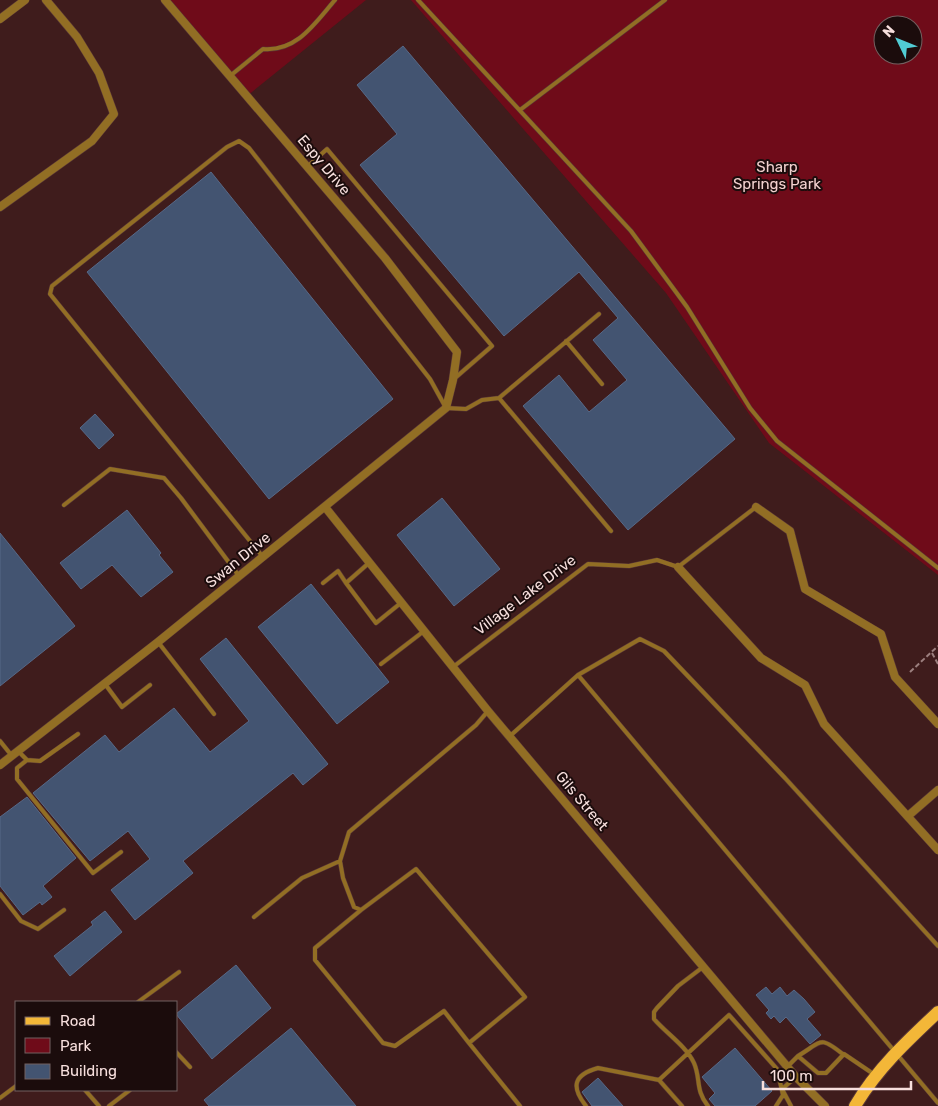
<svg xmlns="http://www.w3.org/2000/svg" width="938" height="1106" font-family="Rubik,sans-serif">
	<rect width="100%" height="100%" fill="#3f1c1c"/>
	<path fill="#6f0b19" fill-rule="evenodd" d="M166,0H366L247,96Z
		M411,0H938V575L769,443L666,293ZM883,25H913V55H883Z"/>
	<path fill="#435471" stroke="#576988" d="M403,46L735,439L628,530L523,406L559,375L589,412L627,380L593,340L618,318L579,272L504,336L360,165L397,134L357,85Z
		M211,172L393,399L269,499L87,272Z
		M95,414L114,435L99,449L80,428Z
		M442,498L500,569L454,606L397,535Z
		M127,510L161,553L159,555L173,572L141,597L112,565L81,589L60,563Z
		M0,533L75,626L0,686Z
		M311,584L389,682L337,724L258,627Z
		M226,638L328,764L303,785L293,773L183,861L193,873L135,920L111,890L150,859L128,831L90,861L33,793L105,735L119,752L174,708L210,752L249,721L200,659Z
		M27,797L76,858L43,886L52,897L42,905L40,902L23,915L0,886V817Z
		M105,911L122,932L70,976L54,956L93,925L91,922Z
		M236,965L271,1008L212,1059L176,1014Z
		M766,987L772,994L780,987L787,996L794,990L804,999L815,1012L807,1019L821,1035L810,1044L786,1017L780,1023L774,1016L771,1019L766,1013L769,1010L756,995Z
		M291,1028L356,1106H209L204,1100Z
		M735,1048L772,1091L755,1106H715L709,1099L715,1093L702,1077Z
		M598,1078L623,1106H592L582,1092Z"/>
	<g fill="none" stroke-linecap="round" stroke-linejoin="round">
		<defs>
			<path id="service" d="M418,0L631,231L687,307L750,408L777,441L938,568
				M230,76L263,49C297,52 315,23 335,0
				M520,110L665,0
				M307,167L327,149L492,346L455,378
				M566,341L602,384
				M499,398L611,531
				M64,505L110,469L164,478L181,498L239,576
				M263,557L50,294L52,286L227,147L239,141L249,148L430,379L446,408L466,409L482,400L499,398L599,314
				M370,562L346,583L376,623L402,602
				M323,583L338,571L346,583
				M158,642L214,714
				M381,664L424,631
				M453,667L588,564L629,566L657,560L678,567L756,507
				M578,675L938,1103
				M105,684L122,707L150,685
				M488,711L476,725L349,832L340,861L343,878L354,907L361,910L416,869L525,997L469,1043L520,1106
				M510,736L578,675L640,639L664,651L785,778L938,946
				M0,741L12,756
				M18,751L27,760L40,761L78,734
				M27,760L17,768V779L93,873L121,852
				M0,894L21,921L38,929L64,910
				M361,910L315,948V960L383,1043L395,1046L444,1011L469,1043
				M254,917L302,878L340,861
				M703,967L678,986L657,1008L654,1012V1019C666,1033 686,1046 694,1063C701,1079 695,1090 708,1106
				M138,1002L179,972
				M176,1052L190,1067
				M798,1056C823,1041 819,1035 844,1055
				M787,1067L798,1056L818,1073H826L844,1054L875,1075
				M659,1080L729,1015L777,1069L783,1095L776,1106
				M782,1089L796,1077
				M85,1090L99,1106
				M783,1091L791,1106
				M0,1098L16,1086
				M109,1106L130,1090
				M586,1106C571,1087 573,1075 598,1068L659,1080L682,1106"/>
			<path id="minor" d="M0,19L25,0
				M0,207L92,141L114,114L99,73L77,37L46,0
				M325,507L488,711L796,1077L825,1106
				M756,507L790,531L805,589L881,634L895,677L938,724
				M678,567L761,658L805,685L824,724L938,850
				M0,765L158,642L446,408L453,380L457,352L385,258L165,0
				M908,816L938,790"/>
			<path id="primary" d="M855,1106C877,1069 907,1041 938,1012"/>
		</defs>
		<use href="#service" stroke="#593737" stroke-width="5"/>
		<use href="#minor" stroke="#593737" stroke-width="9"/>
		<use href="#primary" stroke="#593737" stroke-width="14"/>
		<path stroke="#9c7f7e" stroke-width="2" stroke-dasharray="5 2.5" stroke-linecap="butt" d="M932,653L938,664
			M910,672L938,646"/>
		<use href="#service" stroke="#926e24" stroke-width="4"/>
		<use href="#minor" stroke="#926e24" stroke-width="8"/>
		<use href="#primary" stroke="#f3b738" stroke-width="12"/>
	</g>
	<g text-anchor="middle" stroke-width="4" stroke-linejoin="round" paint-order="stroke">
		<g font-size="15" fill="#f7dfdd" stroke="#1b0c0c">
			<text transform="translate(324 165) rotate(50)" y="5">Espy Drive</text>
			<text transform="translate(238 560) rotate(-39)" y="5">Swan Drive</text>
			<text transform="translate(525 595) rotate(-37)" y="5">Village Lake Drive</text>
			<text transform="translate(582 801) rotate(50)" y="5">Gils Street</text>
		</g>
		<g font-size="15" fill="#f2d0ce" stroke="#1b0c0c">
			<text x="777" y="172">Sharp<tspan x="777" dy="17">Springs Park</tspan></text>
		</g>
	</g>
	<rect x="15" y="1001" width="162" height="90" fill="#1b0c0c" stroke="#736060"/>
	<rect x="25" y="1017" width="25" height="8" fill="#f3b738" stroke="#736060"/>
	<text x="60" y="1026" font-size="15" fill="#f7dfdd">Road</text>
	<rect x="25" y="1038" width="25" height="15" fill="#6f0b19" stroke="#736060"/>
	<text x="60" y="1051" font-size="15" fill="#f7dfdd">Park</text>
	<rect x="25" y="1064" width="25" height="15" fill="#435471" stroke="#736060"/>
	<text x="60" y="1076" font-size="15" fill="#f7dfdd">Building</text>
	<g transform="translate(898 40) rotate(313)"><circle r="24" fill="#1b0c0c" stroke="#736060"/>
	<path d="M0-4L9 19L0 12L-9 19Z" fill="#51ccd4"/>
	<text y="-8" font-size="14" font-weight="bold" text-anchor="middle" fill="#f7dfdd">N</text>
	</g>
	<path d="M763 1081v8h148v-8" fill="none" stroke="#f7dfdd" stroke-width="2.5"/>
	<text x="770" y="1081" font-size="15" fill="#f7dfdd" stroke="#1b0c0c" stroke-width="4" paint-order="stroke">100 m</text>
</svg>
